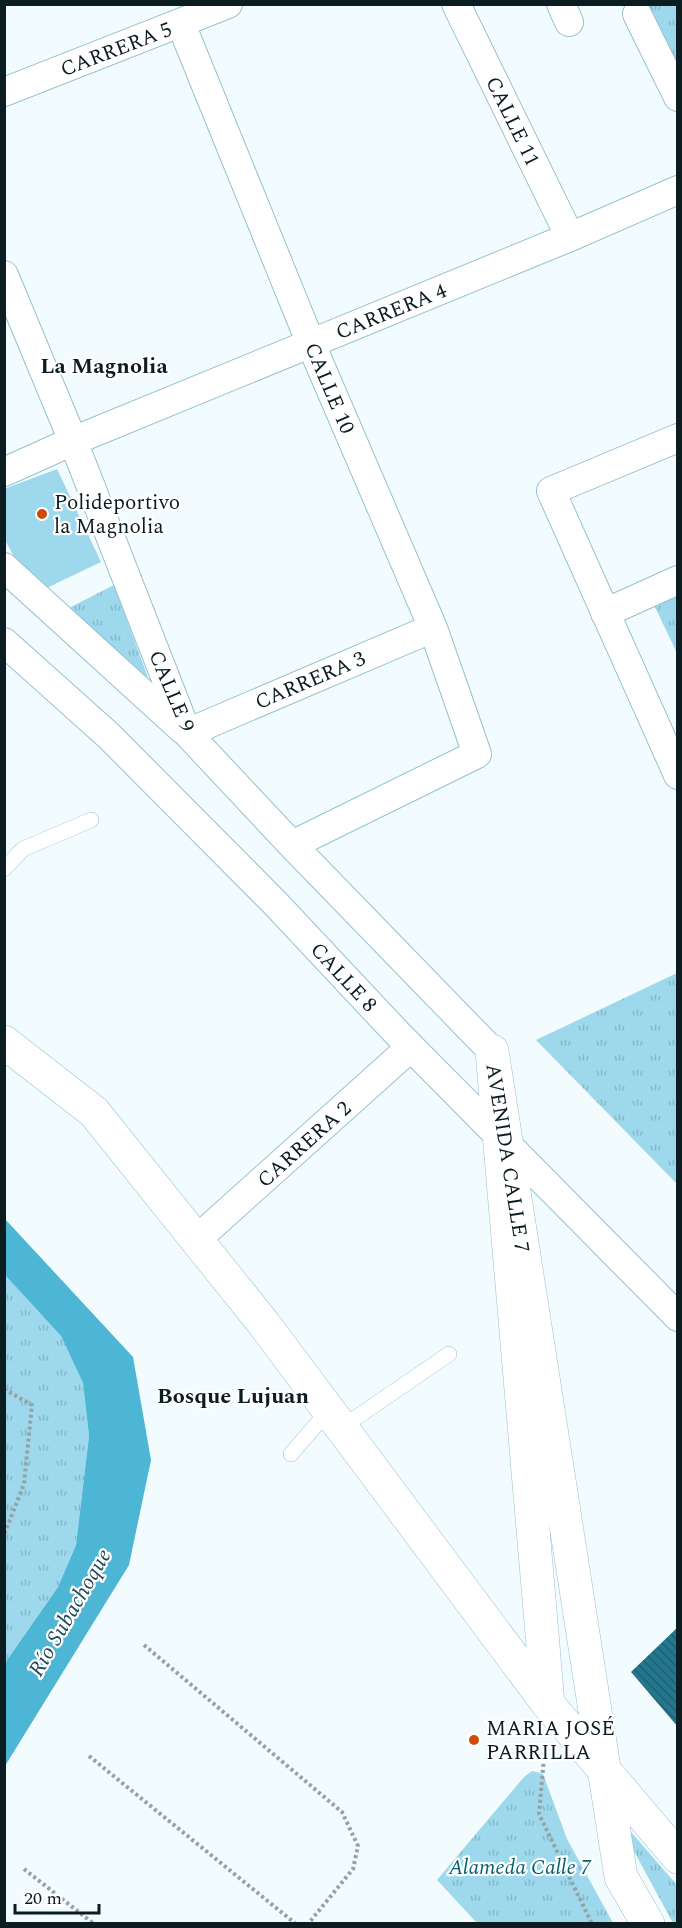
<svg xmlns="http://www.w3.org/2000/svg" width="682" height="1928" font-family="Spectral,serif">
	<defs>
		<pattern id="grass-tufts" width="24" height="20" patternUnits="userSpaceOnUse" patternTransform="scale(1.5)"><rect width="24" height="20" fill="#9dd8ec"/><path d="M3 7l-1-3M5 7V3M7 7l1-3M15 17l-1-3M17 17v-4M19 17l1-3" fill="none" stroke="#86b9ca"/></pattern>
		<pattern id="building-back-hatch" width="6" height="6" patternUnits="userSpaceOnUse" patternTransform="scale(1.5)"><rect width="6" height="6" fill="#25778e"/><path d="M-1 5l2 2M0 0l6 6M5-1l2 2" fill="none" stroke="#1e6174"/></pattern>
	</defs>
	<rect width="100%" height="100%" fill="#f2fbfe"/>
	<path fill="url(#grass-tufts)" d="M643,5H677V81Z
		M114,585L150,683L67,609Z
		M677,595V653L654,605Z
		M677,973V1184L536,1040Z
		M5,1275L61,1336L83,1383L89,1436L76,1545L58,1587L5,1663Z
		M532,1771L543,1774L567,1839L613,1923H477L437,1880L524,1777Z
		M611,1809L677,1885V1923H673Z"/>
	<path fill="#9dd8ec" d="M57,469L101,562L34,594L5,540L4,489Z"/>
	<path fill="#4db6d5" d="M5,1219L133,1357L151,1460L129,1565L5,1766V1663L58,1587L76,1545L89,1436L83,1383L61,1336L5,1275Z"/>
	<path fill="url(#building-back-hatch)" d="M678,1627V1727L631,1672Z"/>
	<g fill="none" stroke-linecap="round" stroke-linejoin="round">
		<defs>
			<path id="lane" d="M4,869L23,849L91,820
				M341,1428L449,1354
				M291,1454L329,1410"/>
			<path id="street" d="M456,4L570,237
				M561,4L569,22
				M637,14L678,97
				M181,24L311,344L433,628L477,754L292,845
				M4,92L228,4
				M4,275L73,441L187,733L292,845L492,1051
				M678,438L551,491L678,775
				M4,472L73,441L570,237L678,190
				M4,567L183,730
				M605,613L678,580
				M4,642L109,736L275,903L397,1033L678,1317
				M187,733L433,628
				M196,1240L411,1047"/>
			<path id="secondary" d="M4,1042L94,1112L264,1324L548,1704L678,1857
				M548,1704L492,1051L621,1877L648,1924"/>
		</defs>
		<use href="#lane" stroke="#97c2d0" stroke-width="16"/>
		<use href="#street" stroke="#97c2d0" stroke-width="30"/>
		<use href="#secondary" stroke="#97c2d0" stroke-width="34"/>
		<path stroke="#95a1a5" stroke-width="4" stroke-dasharray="3 3" stroke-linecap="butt" d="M4,1389L32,1405L24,1484L4,1535
			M144,1645L342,1812L358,1846L353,1869L308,1924
			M545,1746L539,1814L592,1924
			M89,1756L296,1924
			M24,1869L94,1924"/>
		<use href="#lane" stroke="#fff" stroke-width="15"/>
		<use href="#street" stroke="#fff" stroke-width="28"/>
		<use href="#secondary" stroke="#fff" stroke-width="33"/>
	</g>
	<g fill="#cf4a07" stroke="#fff" stroke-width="2">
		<circle cx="42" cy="514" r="6"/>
		<circle cx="474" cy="1740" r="6"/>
	</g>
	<g text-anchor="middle" stroke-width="4.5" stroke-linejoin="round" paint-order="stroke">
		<g font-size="21" fill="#0c1d22" stroke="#fff">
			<text transform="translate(116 49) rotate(-21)" y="7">CARRERA 5</text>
			<text transform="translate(513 121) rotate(64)" y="7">CALLE 11</text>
			<text transform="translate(391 311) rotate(-22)" y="7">CARRERA 4</text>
			<text transform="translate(330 388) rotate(67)" y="7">CALLE 10</text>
			<text transform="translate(310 680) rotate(-23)" y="7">CARRERA 3</text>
			<text transform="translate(172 691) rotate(67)" y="7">CALLE 9</text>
			<text transform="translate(344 977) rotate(47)" y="7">CALLE 8</text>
			<text transform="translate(304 1144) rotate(-42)" y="7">CARRERA 2</text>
			<text transform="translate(508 1158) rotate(81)" y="7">AVENIDA CALLE 7</text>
		</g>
		<g font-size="21" fill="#0c1d22" stroke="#fff" text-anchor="start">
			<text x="54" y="509">Polideportivo<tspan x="54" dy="24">la Magnolia</tspan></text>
			<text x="486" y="1735">MARIA JOSÉ<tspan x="486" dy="24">PARRILLA</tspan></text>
		</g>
		<g font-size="21" font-style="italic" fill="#076176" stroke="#fff">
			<text x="520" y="1874">Alameda Calle 7</text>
		</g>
		<g font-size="22" font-weight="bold" fill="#0c1d22" stroke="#fff">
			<text x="104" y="373">La Magnolia</text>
			<text x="233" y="1403">Bosque Lujuan</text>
		</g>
		<g font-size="22" font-style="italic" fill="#1d4a58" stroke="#fff">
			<text transform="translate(69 1612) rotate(-60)" y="8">Río Subachoque</text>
		</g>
	</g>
	<rect width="682" height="1928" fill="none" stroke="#0c1d22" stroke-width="12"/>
	<path d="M15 1904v9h84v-9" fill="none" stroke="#0c1d22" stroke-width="3"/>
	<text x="24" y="1904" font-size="18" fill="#0c1d22" stroke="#ffffff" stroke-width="4.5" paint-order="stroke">20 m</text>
</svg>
